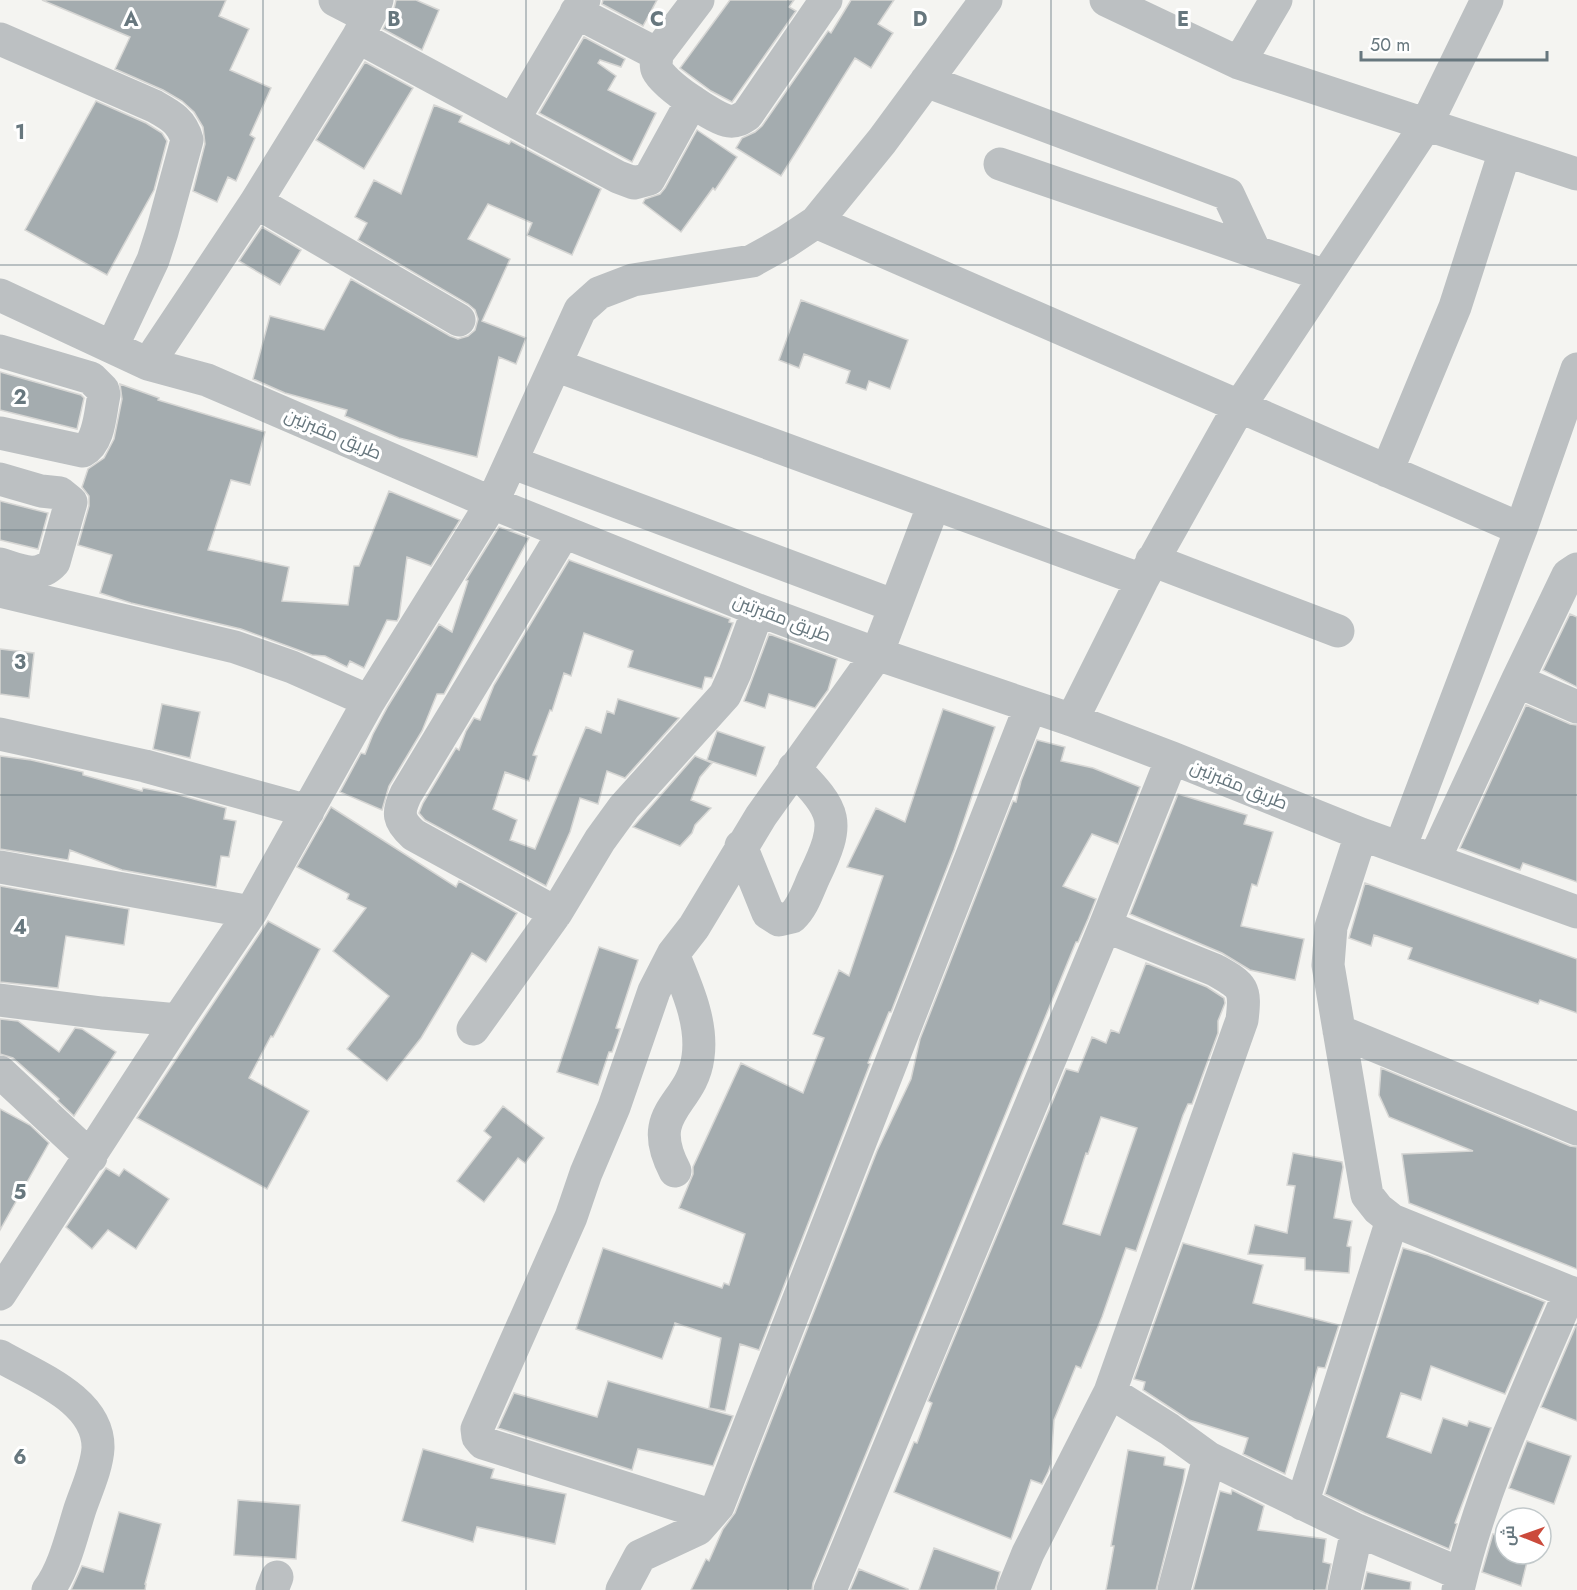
<svg xmlns="http://www.w3.org/2000/svg" width="1577" height="1590" font-family="Jost,Cairo,sans-serif">
	<rect width="100%" height="100%" fill="#f4f4f1"/>
	<path fill="#a4acaf" stroke="#d6d6d4" stroke-width="1.5" fill-rule="evenodd" d="M42,0H226L219,16L249,29L230,70L271,88L250,135L255,138L236,181L228,177L217,202L193,191L205,144L203,127L194,112L182,101L163,90L115,69L130,37Z
		M396,0H416L439,10L422,50L383,29L394,9Z
		M603,0H657L643,26L602,4Z
		M730,0H794L789,7L796,11L732,102L711,91L680,68Z
		M851,0H894L878,24L893,33L871,68L855,58L781,176L736,148L742,138L755,132L762,126L828,31L831,33Z
		M584,37L625,59L621,67L600,60L598,63L616,76L608,90L656,113L632,162L539,113Z
		M365,62L413,88L364,169L316,140Z
		M96,101L146,123L162,133L167,141L154,190L107,275L25,230Z
		M434,105L462,116L459,122L509,144L511,141L601,189L572,255L527,235L532,223L488,204L468,239L510,259L482,321L526,338L516,364L499,357L477,457L399,438L345,416L347,410L285,393L253,379L270,316L324,330L351,279L450,336L458,339L468,336L475,330L478,319L475,310L468,304L358,240L367,223L355,217L374,180L401,194Z
		M697,130L737,157L715,190L713,188L681,232L643,203L645,199L660,194L665,188Z
		M262,227L301,250L280,285L239,261Z
		M801,300L908,340L890,389L869,381L866,390L846,383L850,371L804,354L799,368L779,360Z
		M0,372L81,395L84,398L77,429L0,410Z
		M120,384L159,398L158,400L265,432L250,485L231,480L208,550L289,567L282,601L348,605L354,566H359L389,491L460,520L431,566L407,557L399,617L397,621L387,620L364,668L350,661L347,667L325,656L312,655L241,629L131,603L100,593L112,555L78,545L89,506V496L82,487L88,469L104,458L114,439L122,399Z
		M0,501L48,513L38,549L0,540Z
		M499,527L529,538L444,694H437L422,731L389,786L382,810L340,792L361,753L365,754L373,734L388,706L439,624L452,632L468,581L466,580Z
		M569,560L730,619L729,622L733,623L712,678L705,677L702,689L628,667L633,651L584,633L571,676L564,673L552,711L550,710L533,755L537,756L529,781L505,772L493,809L517,820L510,840L535,849L586,727L601,733L607,711L614,714L618,699L679,718L625,778L607,771L598,804L580,798L570,832L546,886L425,820L419,813L423,803L456,748L459,750L466,731L474,718L480,720L494,685Z
		M1570,614L1577,617V687L1543,670Z
		M769,634L837,659L828,690L815,708L769,694L765,708L744,701Z
		M0,649L34,653L29,698L0,694Z
		M162,704L200,712L190,758L153,749Z
		M1526,705L1570,724L1577,725V882L1523,863L1520,870L1460,848Z
		M943,709L995,727L954,850L891,1012H889L868,1063L870,1064L759,1350L740,1344L725,1411L709,1408L721,1338L675,1323L662,1359L576,1329L603,1248L722,1288L724,1283L729,1285L745,1234L679,1208L693,1174V1167L741,1063L803,1093L824,1038L813,1034L839,970L849,976L883,876L847,867L876,808L905,822Z
		M717,731L765,747L756,776L707,760Z
		M1037,740L1065,747L1061,761L1093,768L1140,787L1118,844L1092,834L1063,886L1096,899L1088,919L1078,942H1076L813,1583L812,1590H691L706,1559L709,1561L723,1529L735,1513L877,1151L911,1079L920,1039L1013,801L1016,802L1021,781Z
		M0,756L31,760L83,772V775L142,791L143,788L176,794L226,808L224,819L236,821L229,857L221,856L216,887L122,870L70,850L68,860L0,849Z
		M695,756L712,763L700,777L691,800L711,808L695,825L692,833L680,846L633,827Z
		M1178,794L1247,815L1244,824L1273,832L1257,886L1252,884L1241,926L1304,939L1295,980L1250,970L1222,953L1130,914Z
		M331,807L456,887L459,881L517,913L486,962L472,953L421,1038L387,1081L347,1049L389,996L333,951L366,908L347,899L349,894L297,867Z
		M1365,883L1577,959V1013L1540,1000L1538,1004L1408,959L1412,948L1374,935L1371,946L1349,938Z
		M0,886L129,909L124,945L66,936L58,988L0,982Z
		M268,921L320,949L273,1037L271,1036L249,1078L309,1111L267,1189L137,1118Z
		M599,947L638,960L616,1028L620,1029L612,1052H609L598,1085L557,1072Z
		M1146,963L1207,987L1224,998L1225,1003L1218,1021V1033L1192,1104H1188L1183,1115L1136,1251L1126,1248L1102,1317L1081,1368L1076,1366L1054,1420L1051,1464L1048,1472L1042,1484L1031,1480L1011,1539L894,1492L914,1442L917,1443L932,1403L928,1401L1066,1069L1078,1072L1092,1037L1106,1043L1111,1030L1119,1033ZM1101,1117L1137,1128L1100,1235L1063,1224L1086,1153L1088,1154Z
		M0,1019L18,1021L59,1052L75,1028L82,1029L116,1052L74,1116L58,1101L59,1099L13,1058L0,1054Z
		M1381,1068L1570,1146L1577,1147V1269L1409,1203L1402,1154L1473,1151L1389,1117L1379,1095Z
		M503,1106L544,1138L525,1163L518,1158L484,1202L457,1181L491,1137L484,1131Z
		M0,1109L30,1125L49,1143L0,1230Z
		M1293,1153L1342,1162L1343,1167L1334,1218L1352,1221L1347,1246L1351,1247L1349,1273L1305,1270V1258L1248,1254L1255,1225L1287,1233L1295,1186L1287,1185Z
		M106,1168L119,1176L124,1169L169,1199L136,1249L108,1230L92,1249L66,1227Z
		M1183,1243L1263,1265L1253,1303L1339,1325L1325,1368L1318,1367L1285,1474L1243,1454L1248,1438L1189,1420L1143,1390L1145,1382L1134,1379Z
		M1403,1248L1428,1255L1545,1302L1505,1394L1431,1366L1421,1400L1401,1393L1387,1437L1431,1453L1443,1418L1467,1426L1469,1421L1491,1428L1455,1523L1457,1524L1449,1549L1365,1513L1325,1494Z
		M1577,1323V1421L1541,1407Z
		M608,1381L733,1416L713,1466L638,1449L632,1470L498,1428L514,1393L597,1417Z
		M1527,1441L1571,1456L1554,1504L1509,1488Z
		M423,1449L494,1469L491,1478L566,1494L555,1544L477,1527L473,1542L402,1521Z
		M1128,1450L1165,1457L1164,1465L1185,1469L1183,1482L1156,1590H1106L1114,1546H1111Z
		M1232,1490L1264,1506L1258,1530L1326,1539L1323,1562L1331,1564L1326,1590H1193L1220,1491L1231,1494Z
		M238,1500L300,1505L296,1559L234,1555Z
		M119,1512L161,1524L145,1584H146L145,1590H71L82,1566L103,1572Z
		M1493,1534L1505,1537V1554H1529L1521,1586L1482,1572Z
		M934,1548L1000,1572L995,1590H919Z
		M859,1569L908,1589V1590H850Z
		M1367,1572L1411,1582L1410,1590H1363Z"/>
	<g fill="none" stroke-linecap="round" stroke-linejoin="round">
		<path stroke="#bcc0c2" stroke-width="33" d="M335,0L368,17
			M1106,0L1239,63L1577,174
			M576,12L657,54C657,58 655,65 657,69C660,82 715,119 729,121C736,122 741,119 747,115L826,0
			M358,37L618,177L634,183L649,179L692,101
			M0,39L154,106C170,115 182,121 187,140L162,232L153,260L112,347
			M657,54L698,0
			M1239,63L1276,0
			M926,81L1228,194L1255,252
			M513,120L584,0
			M1000,164L1326,276
			M256,202L459,320
			M816,222L1521,529
			M0,295L148,364L207,380L492,503L758,610L877,654L1072,720L1172,758L1361,834L1577,912
			M0,351L91,378L103,390L104,395C100,412 100,442 83,451L0,433
			M148,364L256,202L358,37L377,0
			M555,365L1142,580
			M511,462L895,606
			M1387,471L1455,307L1505,151
			M0,479L41,491L60,493L71,502L54,562C38,580 19,570 0,564
			M1152,560L1338,631
			M1577,569L1568,575L1517,681L1577,707
			M0,591L235,647L292,667L369,701
			M1072,720L1142,580L1239,407L1426,125L1487,0
			M0,734L145,766L308,811
			M1361,834L1331,927L1328,965L1367,1195L1378,1209L1392,1220L1577,1295
			M741,846L768,913L779,920L792,917C803,907 808,890 814,877C841,821 837,812 794,768
			M1400,848L1521,529L1577,369
			M1434,860L1517,681
			M0,867L251,912
			M556,913L414,835C398,821 397,813 406,794L564,532
			M673,954C686,986 703,1022 698,1057C692,1106 643,1110 675,1171
			M0,1000L102,1013L178,1020
			M473,1029L556,913L600,840L624,807L725,695L735,673L758,610
			M1339,1031L1577,1129
			M0,1072L91,1157
			M0,1294L178,1020L251,912L369,701L492,503L580,310L599,293L633,280L752,261L786,242L816,222L882,141L986,0
			M0,1356C36,1377 99,1400 98,1448C97,1468 86,1491 80,1509C72,1534 64,1570 48,1590
			M1110,1392L1169,1429L1209,1458L1357,1530L1461,1574
			M1302,1504L1392,1220
			M710,1515L483,1443L478,1437L477,1429L571,1217L586,1173L614,1107L654,991L673,954L694,927L761,816L877,654L934,504
			M272,1590L277,1577
			M622,1590L640,1556L698,1529L718,1506L1030,707
			M830,1590L1105,926L1172,758
			M1013,1590L1028,1553L1110,1392L1242,1020C1246,987 1243,986 1215,970L1105,926
			M1174,1590L1209,1458
			M1344,1590L1357,1530
			M1458,1590C1482,1486 1528,1390 1570,1292"/>
	</g>
	<path fill="none" stroke="#67777e" stroke-width="1.5" stroke-opacity="0.55" d="M263,0V1590M526,0V1590M788,0V1590M1051,0V1590M1314,0V1590M0,265H1577M0,530H1577M0,795H1577M0,1060H1577M0,1325H1577"/>
	<g text-anchor="middle" stroke-width="6" stroke-linejoin="round" paint-order="stroke">
		<g font-size="18" fill="#67777e" stroke="#fff">
			<text transform="translate(333 434) rotate(23)" y="6">طريق مقبرتين</text>
			<text transform="translate(782 618) rotate(21)" y="6">طريق مقبرتين</text>
			<text transform="translate(1239 785) rotate(22)" y="6">طريق مقبرتين</text>
		</g>
	</g>
	<g font-size="20" text-anchor="middle" font-weight="bold" fill="#67777e" stroke="#fff" stroke-width="6" stroke-linejoin="round" paint-order="stroke">
		<text x="131" y="26">A</text>
		<text x="394" y="26">B</text>
		<text x="657" y="26">C</text>
		<text x="920" y="26">D</text>
		<text x="1183" y="26">E</text>
		<text x="20" y="139">1</text>
		<text x="20" y="404">2</text>
		<text x="20" y="669">3</text>
		<text x="20" y="934">4</text>
		<text x="20" y="1199">5</text>
		<text x="20" y="1464">6</text>
	</g>
	<g transform="translate(1523 1536) rotate(271)"><circle r="28" fill="#ffffff" stroke="#c2c9cb" stroke-width="1.5"/>
	<path d="M0-4.5L10 22L0 15L-10 22Z" fill="#cb4a3b"/>
	<text y="-9" font-size="16" font-weight="bold" text-anchor="middle" fill="#67777e">ش</text>
	</g>
	<path d="M1361 51v9h186v-9" fill="none" stroke="#67777e" stroke-width="3"/>
	<text x="1370" y="51" font-size="18" fill="#67777e" stroke="#ffffff" stroke-width="4.5" paint-order="stroke">50 m</text>
</svg>
